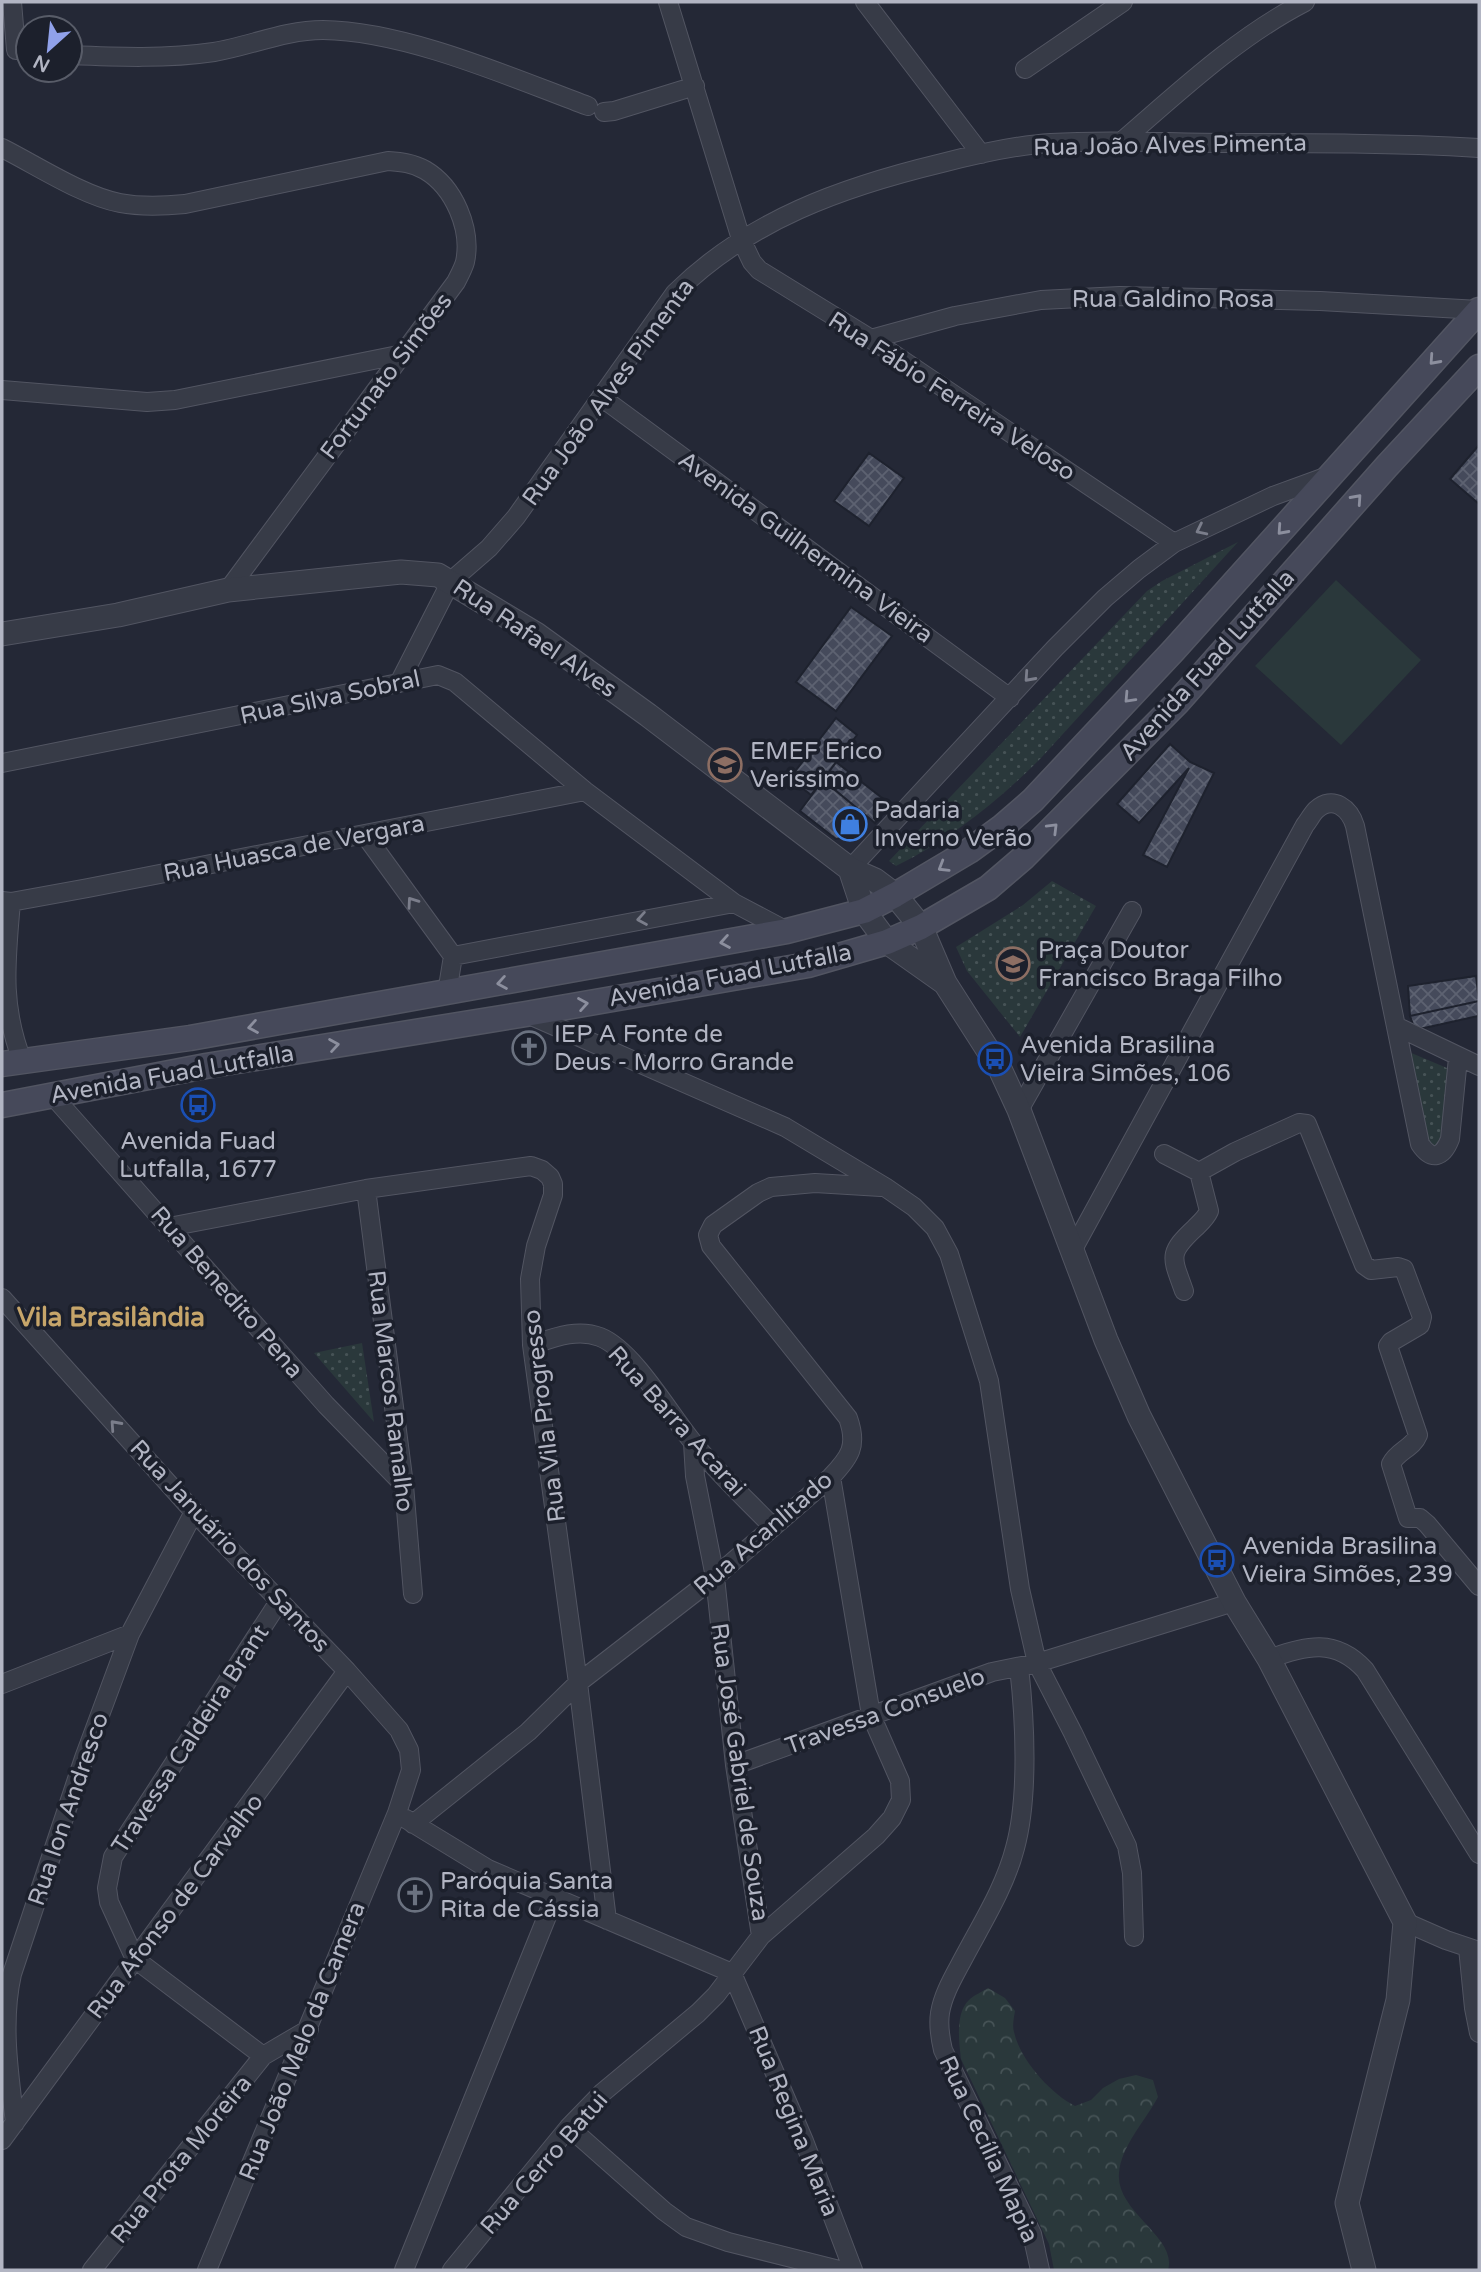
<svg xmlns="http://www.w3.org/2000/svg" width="1481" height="2272" font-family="'Varela Round',sans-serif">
	<defs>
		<pattern id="forest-crowns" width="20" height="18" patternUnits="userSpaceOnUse" patternTransform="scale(1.75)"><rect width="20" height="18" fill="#2a383b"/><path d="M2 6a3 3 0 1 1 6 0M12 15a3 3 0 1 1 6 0" fill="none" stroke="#465356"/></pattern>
		<pattern id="park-dots" width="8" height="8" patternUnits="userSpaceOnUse" patternTransform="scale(1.75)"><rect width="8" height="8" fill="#2a383b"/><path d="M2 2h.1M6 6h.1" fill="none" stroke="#465356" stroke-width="1.8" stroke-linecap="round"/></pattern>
		<pattern id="building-cross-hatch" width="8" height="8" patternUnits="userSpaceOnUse" patternTransform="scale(1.75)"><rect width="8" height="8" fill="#454a5b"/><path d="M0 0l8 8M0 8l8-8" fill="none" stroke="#5d6271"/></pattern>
	</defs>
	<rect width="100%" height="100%" fill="#242836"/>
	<path fill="url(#forest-crowns)" d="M988,1988L1005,1998L1015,2011C1014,2017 1012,2026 1014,2032C1020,2060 1051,2094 1075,2106L1091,2100L1103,2088L1119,2079L1136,2075L1153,2080L1158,2097C1146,2120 1121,2146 1119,2173C1115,2212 1178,2237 1168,2270H1054L1049,2244L961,2059C959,2042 955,2013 969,2000C974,1995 982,1992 988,1988Z"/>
	<path fill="url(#park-dots)" d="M1238,542L1041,758C997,802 952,838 896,866L889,861L1147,591L1162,581Z
		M1052,881L1096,906L1020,1037L967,971L956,947L1023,905Z
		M1409,1052L1447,1068L1448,1131L1439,1149L1425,1145Z
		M362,1343L374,1422L314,1353Z"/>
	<path fill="#2a383b" d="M1336,580L1421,660L1341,745L1255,666Z"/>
	<path fill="url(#building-cross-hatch)" stroke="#1e222e" stroke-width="2" d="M1479,445V504L1450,479Z
		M869,453L904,478L869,526L834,501Z
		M851,607L892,636L836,711L796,682Z
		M836,718L857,735L811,795L790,778Z
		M1170,744L1190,762L1214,773L1167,867L1143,855L1189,768L1139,823L1117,804Z
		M836,762L891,805L875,823L823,780Z
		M823,780L865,815L846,837L836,839L800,811Z
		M1476,976L1479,1001L1410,1016L1408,986Z
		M1479,1001L1478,1016L1415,1030L1410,1016Z
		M528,1041L541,1053L533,1060L518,1043Z"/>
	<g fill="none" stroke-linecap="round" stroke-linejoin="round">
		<defs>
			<path id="minor" d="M12,2L16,50
				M668,2L741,239L752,262L759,270L871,339L1174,543
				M865,2L981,154
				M70,55C117,57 167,59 214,52C250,46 285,30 323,30C406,31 510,77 588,106
				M1025,69L1123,2
				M604,112L614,111L695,86
				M1121,142C1179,92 1237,37 1305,2
				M2,148C36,165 83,196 120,203C141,207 164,206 185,204L388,161C401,162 413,163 425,170C454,187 472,229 465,262C463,269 459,276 456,282L228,590
				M871,339L955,316L1041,300L1120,296L1320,301L1479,310
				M2,390L147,402L175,400L403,354
				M601,397L1010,698
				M399,683L451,581L489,548L516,517L675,293C749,220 842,187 942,163C977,154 1015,145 1051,143C1109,139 1168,143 1226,143C1310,143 1395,143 1479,148
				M2,763L438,675L455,682L585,791L734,903L787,931
				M365,835L453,956
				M850,869L1055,648L1105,598L1139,569L1174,543L1273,496L1328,476
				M2,901L11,902L88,888L585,791
				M11,902C6,962 0,1005 23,1063
				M447,993L453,956L734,903
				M527,1014L785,1127L885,1187L914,1207L935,1228L949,1254L989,1381L1020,1589L1037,1663L1073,1733L1127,1846L1132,1873L1134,1937
				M1398,1027L1479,1066
				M53,1096L326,1405L404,1485
				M1019,1110L1132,911
				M1164,1154L1199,1172
				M366,1189L404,1485L413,1594
				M169,1227L366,1189L531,1166L542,1170L550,1177L553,1184V1195L536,1246L530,1279L532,1345L578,1683L607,1920
				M1071,1253L1305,825C1309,820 1312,814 1316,810C1333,794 1350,809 1355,826L1420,1144C1432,1162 1443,1157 1450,1139L1458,1058
				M1184,1291C1172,1257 1167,1254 1195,1228C1200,1223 1206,1218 1209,1211L1199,1172L1235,1152L1299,1123L1307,1124L1364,1265L1371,1270L1398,1267L1404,1269L1422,1317L1420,1325L1391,1342L1388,1346L1418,1435C1413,1448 1397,1451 1391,1464L1408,1518H1420L1427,1524L1479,1586
				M2,1298L194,1512L347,1671L399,1730L409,1750L411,1770L397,1813L207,2270
				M532,1345C553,1338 577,1328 600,1337C633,1350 669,1413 692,1441C716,1472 746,1499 773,1527
				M693,1443L695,1476L715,1577L735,1765L761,1936
				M1269,1659C1306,1645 1336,1638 1365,1670L1479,1854
				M1019,1667C1025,1719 1029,1797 1015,1848C1005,1887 982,1923 963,1959C954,1976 943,1994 940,2013C938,2026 940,2037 943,2050L1032,2234L1040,2270
				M2,1684L130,1634
				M735,1765L992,1672L1037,1663L1234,1602
				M406,1819L488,1869L732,1973
				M413,1824L528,1732L578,1683L715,1577L831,1477C850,1457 858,1446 848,1418L711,1246L708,1235L713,1225L758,1193L771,1187L815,1183L881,1187
				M1405,1922L1446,1940L1479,1951
				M1468,1948L1474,2008L1479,2033
				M732,1973L804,2141L853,2270
				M263,2056L135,1959L109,1902L107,1888L113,1857L280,1600
				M15,2123C9,2073 1,2023 12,1974L84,1758L130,1634L194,1512
				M569,2127L664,2211L686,2227L728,2242L839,2270
				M2,2140L347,1671
				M92,2270L263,2056L309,2029
				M404,2270L554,1899
				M452,2270L569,2127L602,2093L698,2013L716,1995L761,1936L876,1836L892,1818L901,1800L900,1781L871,1715L831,1477"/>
			<path id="tertiary" d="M2,634L118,615L228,590L401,572L438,575L536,634L648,715L850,869L875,880L895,895L921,927L945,983L1000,1069L1019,1110L1106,1340L1139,1416L1234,1602L1269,1659L1405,1922L1398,2000L1347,2203L1364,2270
				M850,869L864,911L887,942L945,983"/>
			<path id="secondary" d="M2,1064L190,1038L787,931L864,911L895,895L969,851L1002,827L1033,800L1173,651L1479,310
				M2,1105L206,1066L526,1014L808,965L887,942L921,927L988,888L1023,858L1177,703L1387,466L1479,367"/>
		</defs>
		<use href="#minor" stroke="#525562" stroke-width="20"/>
		<use href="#tertiary" stroke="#525562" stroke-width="25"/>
		<use href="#secondary" stroke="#525562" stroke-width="27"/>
		<use href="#minor" stroke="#373b47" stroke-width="18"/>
		<use href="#tertiary" stroke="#373b47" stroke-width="23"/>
		<use href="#secondary" stroke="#46495a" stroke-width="24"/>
	</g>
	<defs><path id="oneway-chevron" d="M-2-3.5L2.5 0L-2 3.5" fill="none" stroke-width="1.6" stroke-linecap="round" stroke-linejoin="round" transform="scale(1.75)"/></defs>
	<g stroke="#8c8f9e">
		<use href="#oneway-chevron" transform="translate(1434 360) rotate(132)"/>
		<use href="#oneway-chevron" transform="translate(1357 499) rotate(-48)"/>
		<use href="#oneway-chevron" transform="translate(1282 530) rotate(132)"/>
		<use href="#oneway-chevron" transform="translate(1129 698) rotate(133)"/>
		<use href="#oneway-chevron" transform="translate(1053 828) rotate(-45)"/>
		<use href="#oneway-chevron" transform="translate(943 867) rotate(149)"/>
		<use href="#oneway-chevron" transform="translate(725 942) rotate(170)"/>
		<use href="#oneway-chevron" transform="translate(502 983) rotate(170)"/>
		<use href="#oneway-chevron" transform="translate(583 1004) rotate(-10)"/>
		<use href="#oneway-chevron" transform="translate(253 1027) rotate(170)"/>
		<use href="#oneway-chevron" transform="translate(334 1045) rotate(-9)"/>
	</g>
	<g stroke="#7b7e8b">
		<use href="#oneway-chevron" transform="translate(1201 530) rotate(154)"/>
		<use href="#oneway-chevron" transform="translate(1029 677) rotate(132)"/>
		<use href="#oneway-chevron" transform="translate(412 902) rotate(-125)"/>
		<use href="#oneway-chevron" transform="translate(642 919) rotate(170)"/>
		<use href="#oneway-chevron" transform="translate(115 1425) rotate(-132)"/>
	</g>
	<defs>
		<symbol id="school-ring" viewBox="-11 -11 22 22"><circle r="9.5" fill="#1c202c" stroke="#8d6e63" stroke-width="1.5"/><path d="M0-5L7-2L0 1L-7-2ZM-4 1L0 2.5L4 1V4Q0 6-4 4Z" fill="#8d6e63"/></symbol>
		<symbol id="shop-ring" viewBox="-11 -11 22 22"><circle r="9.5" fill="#1c202c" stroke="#3f7fe0" stroke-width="1.5"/><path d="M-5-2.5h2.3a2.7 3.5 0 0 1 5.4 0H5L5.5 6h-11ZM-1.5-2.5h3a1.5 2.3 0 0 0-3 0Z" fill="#3f7fe0"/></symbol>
		<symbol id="church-ring" viewBox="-11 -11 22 22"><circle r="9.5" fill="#1c202c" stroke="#6b7280" stroke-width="1.5"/><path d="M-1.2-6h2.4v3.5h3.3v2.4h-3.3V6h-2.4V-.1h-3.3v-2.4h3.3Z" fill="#6b7280"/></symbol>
		<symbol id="bus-ring" viewBox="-11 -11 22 22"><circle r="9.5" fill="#1c202c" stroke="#1a4fb4" stroke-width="1.5"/><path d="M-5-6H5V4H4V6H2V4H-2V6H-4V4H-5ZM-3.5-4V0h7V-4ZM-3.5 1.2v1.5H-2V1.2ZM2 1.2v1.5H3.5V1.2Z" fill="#1a4fb4"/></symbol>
	</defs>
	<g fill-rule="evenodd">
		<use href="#school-ring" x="706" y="746" width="38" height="38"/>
		<use href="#shop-ring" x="831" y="805" width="38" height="38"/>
		<use href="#school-ring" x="994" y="945" width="38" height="38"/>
		<use href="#church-ring" x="510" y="1029" width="38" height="38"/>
		<use href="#bus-ring" x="976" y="1040" width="38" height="38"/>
		<use href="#bus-ring" x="179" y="1086" width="38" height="38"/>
		<use href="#bus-ring" x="1198" y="1541" width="38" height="38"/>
		<use href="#church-ring" x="396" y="1876" width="38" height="38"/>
	</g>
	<g text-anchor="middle" stroke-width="7" stroke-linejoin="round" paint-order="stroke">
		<g font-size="24" fill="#b2b5c3" stroke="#1c202c">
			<text transform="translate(1170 145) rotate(-1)" y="8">Rua João Alves Pimenta</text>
			<text x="1173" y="307">Rua Galdino Rosa</text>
			<text transform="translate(386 376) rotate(-53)" y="8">Fortunato Simões</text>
			<text transform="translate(608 392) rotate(-54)" y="8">Rua João Alves Pimenta</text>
			<text transform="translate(952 396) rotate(33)" y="8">Rua Fábio Ferreira Veloso</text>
			<text transform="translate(806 547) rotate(36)" y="8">Avenida Guilhermina Vieira</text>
			<text transform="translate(535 638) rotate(34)" y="8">Rua Rafael Alves</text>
			<text transform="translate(1207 665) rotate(-48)" y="8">Avenida Fuad Lutfalla</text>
			<text transform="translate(330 697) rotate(-12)" y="8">Rua Silva Sobral</text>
			<text transform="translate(294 848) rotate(-11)" y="8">Rua Huasca de Vergara</text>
			<text transform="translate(730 975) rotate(-11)" y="8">Avenida Fuad Lutfalla</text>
			<text transform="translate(172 1074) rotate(-10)" y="8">Avenida Fuad Lutfalla</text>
			<text transform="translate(227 1292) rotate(49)" y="8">Rua Benedito Pena</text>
			<text transform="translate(391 1391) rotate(83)" y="8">Rua Marcos Ramalho</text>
			<text transform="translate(544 1416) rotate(-97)" y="8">Rua Vila Progresso</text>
			<text transform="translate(677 1421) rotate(48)" y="8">Rua Barra Acarai</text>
			<text transform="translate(763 1533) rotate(-41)" y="8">Rua Acanlitado</text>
			<text transform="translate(230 1546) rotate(47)" y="8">Rua Januário dos Santos</text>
			<text transform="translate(885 1711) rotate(-20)" y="8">Travessa Consuelo</text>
			<text transform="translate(190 1739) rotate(-57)" y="8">Travessa Caldeira Brant</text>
			<text transform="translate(740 1772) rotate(82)" y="8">Rua José Gabriel de Souza</text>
			<text transform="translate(68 1809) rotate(-71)" y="8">Rua Ion Andresco</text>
			<text transform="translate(175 1906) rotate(-53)" y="8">Rua Afonso de Carvalho</text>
			<text transform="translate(302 2041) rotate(-68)" y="8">Rua João Melo da Camera</text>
			<text transform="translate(794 2121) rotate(68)" y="8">Rua Regina Maria</text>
			<text transform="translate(989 2149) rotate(65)" y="8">Rua Cecília Mapia</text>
			<text transform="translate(181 2159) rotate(-51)" y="8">Rua Prota Moreira</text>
			<text transform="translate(544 2163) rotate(-49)" y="8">Rua Cerro Batui</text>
		</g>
		<g font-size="24" fill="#b2b5c3" stroke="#1c202c" text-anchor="start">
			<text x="750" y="759">EMEF Erico<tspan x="750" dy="28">Verissimo</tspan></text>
			<text x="874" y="818">Padaria<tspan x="874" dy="28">Inverno Verão</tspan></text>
			<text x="1038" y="958">Praça Doutor<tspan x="1038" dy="28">Francisco Braga Filho</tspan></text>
			<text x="554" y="1042">IEP A Fonte de<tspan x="554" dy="28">Deus - Morro Grande</tspan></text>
			<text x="1020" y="1053">Avenida Brasilina<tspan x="1020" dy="28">Vieira Simões, 106</tspan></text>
			<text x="198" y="1149" text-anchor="middle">Avenida Fuad<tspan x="198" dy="28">Lutfalla, 1677</tspan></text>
			<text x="1242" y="1554">Avenida Brasilina<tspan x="1242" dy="28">Vieira Simões, 239</tspan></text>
			<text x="440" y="1889">Paróquia Santa<tspan x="440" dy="28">Rita de Cássia</tspan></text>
		</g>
		<g font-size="26" font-weight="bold" fill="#c6a56a" stroke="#1c202c">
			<text x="111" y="1326">Vila Brasilândia</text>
		</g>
	</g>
	<rect width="1481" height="2272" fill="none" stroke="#b2b5c3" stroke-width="7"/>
	<g transform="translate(49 49) rotate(207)"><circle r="33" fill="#1c202c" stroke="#585c68" stroke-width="2"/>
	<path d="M0-5L12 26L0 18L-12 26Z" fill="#90a1ea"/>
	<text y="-10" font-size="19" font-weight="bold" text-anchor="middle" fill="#b2b5c3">N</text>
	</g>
</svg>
